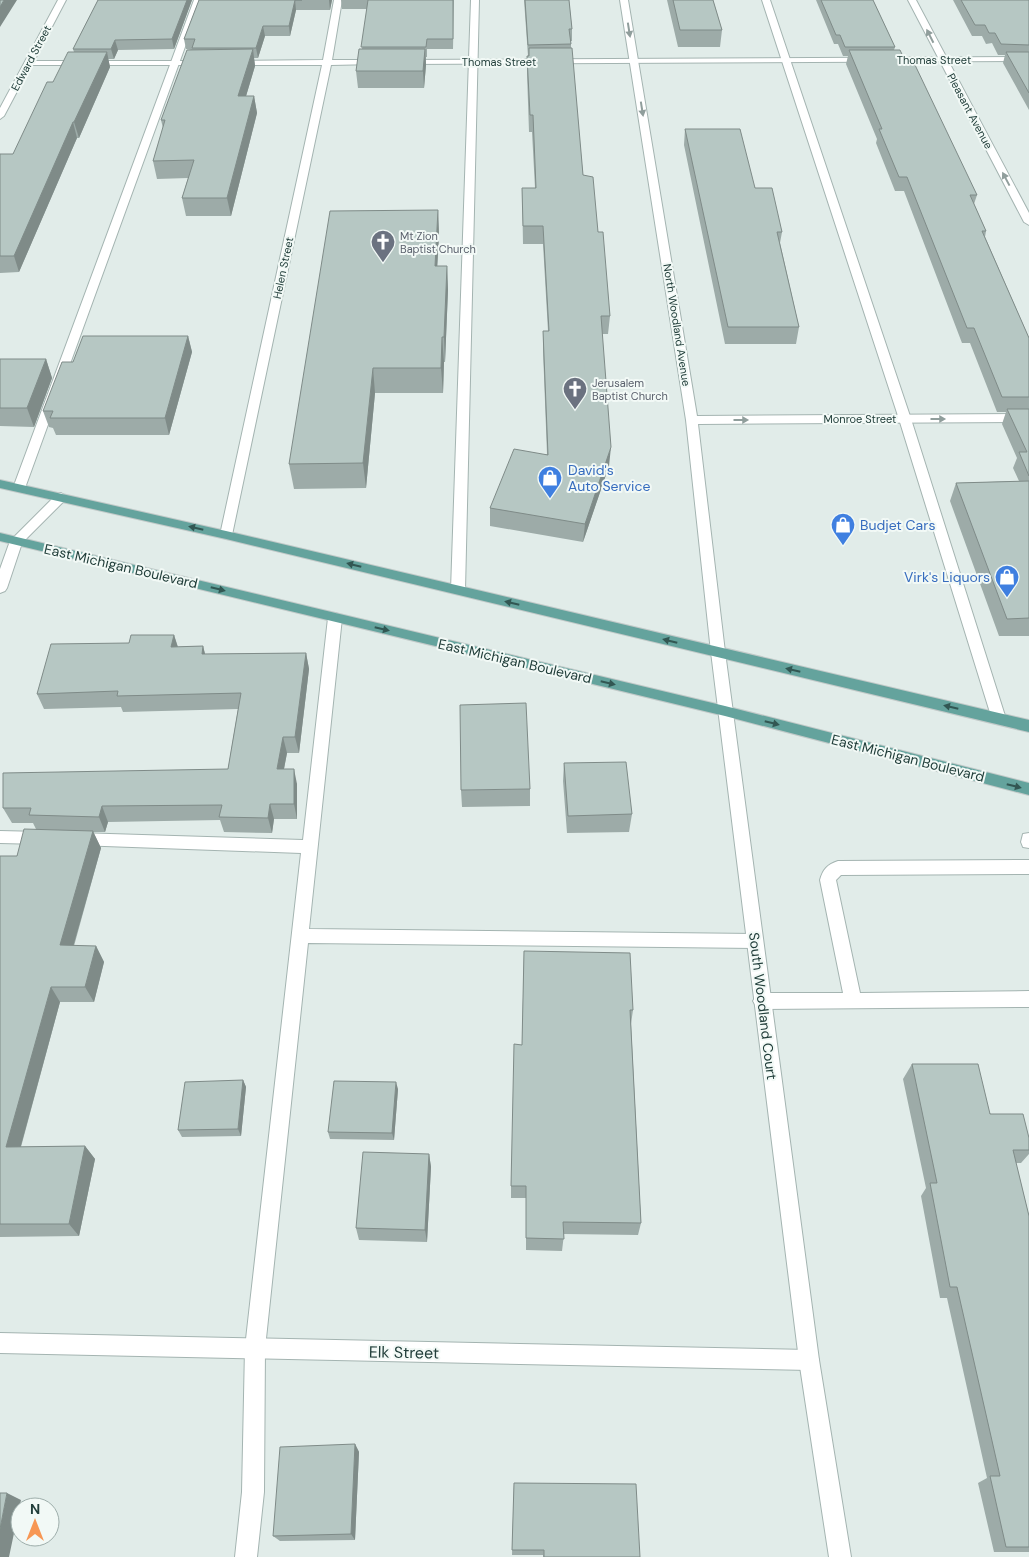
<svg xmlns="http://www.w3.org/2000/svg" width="1029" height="1557" font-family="'DM Sans',sans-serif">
	<rect width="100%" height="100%" fill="#e1ece9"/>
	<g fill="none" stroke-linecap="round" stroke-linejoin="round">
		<defs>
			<path id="service" d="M194,0H202L25,488L23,491H15L13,488Z
				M471,0H479L465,590L463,593H453L451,590Z
				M762,0H770L911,419L1006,719L1004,723L999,724L994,723L992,719L899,419Z
				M335,613L340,615L342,618L309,929L755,934L761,936L763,941L761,946L755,948L308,943L265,1348L264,1492L257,1557H235L242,1492L245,1348L301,853L77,845L71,844L69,839L71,834L77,833L303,840L328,618L330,615Z
				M0,831L41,832L47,834L49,838L47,842L41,844L0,843Z
				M1029,833V848L1023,847L1021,842L1023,834Z
				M1029,860V874L841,875L836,880L860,993L1029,991V1007L762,1009L756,1006L753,1001L756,996L762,993H843L820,880C823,869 827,865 838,861Z"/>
			<path id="minor" d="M58,0H66L34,61H202L206,63L202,65H31L4,116L0,119V108Z
				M334,0H342L332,60H377L381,62L377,64L331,65L232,535L226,539L220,535L322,65H235L231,63L235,61L323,60Z
				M1029,57V61L405,64L401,62L405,60Z
				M61,493L67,497L65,500L22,543L7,588L5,591L0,593V569L10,541L57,494Z
				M0,1333L809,1350L816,1353L819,1360L816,1367L809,1370L0,1353Z"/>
			<path id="tertiary" d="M620,0H628L697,416L1029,414V422L698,424L725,652L819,1360L851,1557H829L799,1360L711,652L686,420Z
				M908,0H916L1029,213V225L1024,222Z"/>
			<path id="primary" d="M0,480L226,531L1029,720V732L226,539L0,488Z
				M0,533L725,706L1029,783V795L725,716L0,541Z"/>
		</defs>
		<use href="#service" stroke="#a4b4b1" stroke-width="2"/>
		<use href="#minor" stroke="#a4b4b1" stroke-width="2"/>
		<use href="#tertiary" stroke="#a4b4b1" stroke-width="2"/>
		<use href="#primary" stroke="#c1c9c8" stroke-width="2"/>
		<use href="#service" fill="#fff" fill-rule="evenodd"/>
		<use href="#minor" fill="#fff" fill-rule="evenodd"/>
		<use href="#tertiary" fill="#fff" fill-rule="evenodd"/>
		<use href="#primary" fill="#64a39d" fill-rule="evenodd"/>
	</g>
	<path fill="#9daba8" d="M98,0H192L174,49L118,50L114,59H108L110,67L79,138H77L19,272L0,273V154H13L53,82L74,52L73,49Z
		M199,0H332L330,10H296L290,36H265L258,58H254L255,66L246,96H254L257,113L231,216H186L182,198L188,178L157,179L153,161L163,128L161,120L192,50L186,49L184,39Z
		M341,0H454L453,49H427V57H426V65L424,88H358L356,71L362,49L367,9H342Z
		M524,0H569L572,29V41H571V48L583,175L598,232L610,316L608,334H602L609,466L583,542L490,526V508L547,454L543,350V331H548L543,244H523L522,188H535L532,132H529L527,73V56H528Z
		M667,0H713L722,30L720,47H678Z
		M816,0H873L895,47L894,50L907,65L977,195L974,204L986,231L985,237L1029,338V636H999L950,501L956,483L1019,481L1013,468L1017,458L1002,424L1006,412H997L970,343H962L904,191H895L876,143L877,139L846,64L848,56H843L838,44H834Z
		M953,0H1029V110L1003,63L1005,55H998L992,43L986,44L982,36H972Z
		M685,129L755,188L782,232L780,243L799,327L796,344H725L684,145Z
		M438,210L439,235L437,266H447L448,290L445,362H444L443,393H375L366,488L294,489L289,464Z
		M188,336L192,352L169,435H56L53,428L49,427L43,411L73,362Z
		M0,359H46L52,378L34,427L0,426Z
		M174,635L178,647L203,646L205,654L306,653L309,669L299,753H287L284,769L297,784V819H274L272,833L224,832L220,820L108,822L105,832H93L101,848L74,946H96L104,962L94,1002H60L21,1147L85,1146L95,1159L79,1236L0,1237V856H17L36,829L33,823H12L3,808L228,769L238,709L123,712L121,707L44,709L37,694L129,643Z
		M564,763L632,814L629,832L567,833L563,781Z
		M530,789V806L462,807L461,790Z
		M524,951L633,1010L631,1024L641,1223L638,1235L564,1234L562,1251L526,1250V1198H511V1186L522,1045Z
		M912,1064L1029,1138V1154L1021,1163H1016L1029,1216V1552H994L978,1483L987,1478L947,1298H940L921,1196L926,1188L903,1079Z
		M243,1080L246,1087L241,1136L182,1137L178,1130Z
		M398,1089L394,1140L330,1139L328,1132Z
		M429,1154L431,1167L427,1242L359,1240L356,1228Z
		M355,1444L359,1452L355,1540L280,1541L273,1536Z
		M514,1483L640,1557H543V1555H512Z"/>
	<path fill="#7f8b88" d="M4,0H17L0,27V7Z
		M187,0H192L174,49L172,39Z
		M295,0L296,10L290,36L289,26Z
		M329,0H332L330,10Z
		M263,26L265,36L258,58L256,48Z
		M115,40L118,50L114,59L111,49Z
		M253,49L255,66L241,113L238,96Z
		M425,49L426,65L424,88L423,71Z
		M107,52L110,67L79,138L74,122Z
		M254,96L257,113L231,216L227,198Z
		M73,122L77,138L19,272L14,256Z
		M438,210L439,235L436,291L435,266Z
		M447,266L448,290L445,362L444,337Z
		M188,336L192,352L169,435L165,418Z
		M442,337L444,362L443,393L441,368Z
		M46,359L52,378L34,427L27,408Z
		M373,368L375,393L366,488L363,463Z
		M611,447L609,466L583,542L585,524Z
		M174,635L179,651L171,647Z
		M203,646L207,662L202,654Z
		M306,653L309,669L299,753L295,737Z
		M283,737L287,753L281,784L277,769Z
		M294,769L297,784V819L294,804Z
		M270,804L274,819L272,833L268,818Z
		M102,806L108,822L105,832L99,817Z
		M93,831L101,848L69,961L60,945Z
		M96,946L104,962L94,1002L85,987Z
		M51,987L60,1002L17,1160L6,1147Z
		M243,1080L246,1087L241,1136L238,1129Z
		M396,1082L398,1089L394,1140L392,1133Z
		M85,1146L95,1159L79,1236L69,1224Z
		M429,1154L431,1167L427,1242L425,1230Z
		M355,1444L359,1452L355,1540L351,1534Z
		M7,1493L21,1500L9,1557H0V1529Z"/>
	<path fill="#b6c7c3" stroke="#7f8b88" d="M0,0H4L0,7Z
		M98,0H187L172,39L115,40L111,49H73Z
		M199,0H302H295L289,26H263L256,48H192L195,39H184Z
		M368,0H453V39H427L426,47H361Z
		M525,0H569L572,29H569L571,44L528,45Z
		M673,0H713L722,30H680Z
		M821,0H873L895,47H845L840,35H836Z
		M961,0H1029V45L1001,44L995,33H989L985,25H975Z
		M529,48H572L583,175L593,177L598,232H603L610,316H601L611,447L585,524L490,508L514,449L548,455L543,331H549L543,226H523L522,188H536L533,115H530L527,56H529Z
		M253,49L238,96H254L227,198H182L194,160L153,161L165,120H161L187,50Z
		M359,49H425L423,71H356Z
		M849,50H900L907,65H915L977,195H970L986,231H982L1029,338V397H1002L974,328H967L907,177H899L879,129H882Z
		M68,52H107L74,122H73L14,256H0V154H13L47,82H53Z
		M1006,52H1029V93Z
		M685,129H740L755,188H772L782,232H777L799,327H728Z
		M438,210L435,266H447L444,337H442L441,368H373L363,463L289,464L330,211Z
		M83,336H188L165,418H50L53,411H43L62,362H73Z
		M0,359H46L27,408H0Z
		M1007,409H1029V476L1019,452H1027Z
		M1029,481V618L1007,619L956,483Z
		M131,635H174L171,647L203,646L202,654L306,653L295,737H283L277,769H294V804H270L268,818L219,817L222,805L102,806L99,817L29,815L31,808H3V773L228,769L241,693L117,696L118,691L37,694L51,644L129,643Z
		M526,703L530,789L461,790L460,705Z
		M626,762L632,814L568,816L564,763Z
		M24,829L93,831L60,945L96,946L85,987H51L6,1147L85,1146L69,1224H0V856H17Z
		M524,951L630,953L633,1010H630L641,1223L563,1222L564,1239L526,1238V1186H511L514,1044L522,1045Z
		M912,1064H978L990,1114H1023L1029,1138V1150H1013L1029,1216V1547H1006L990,1476H1000L957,1287H950L930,1183H937Z
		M243,1080L238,1129L178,1130L185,1082Z
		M334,1081L396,1082L392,1133L328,1132Z
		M363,1152L429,1154L425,1230L356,1228Z
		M355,1444L351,1534L273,1536L280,1447Z
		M514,1483L636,1484L640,1557H544V1550H512Z
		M0,1493H7L0,1529Z"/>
	<defs><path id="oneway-solid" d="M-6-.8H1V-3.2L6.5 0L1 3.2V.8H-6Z" transform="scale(1.25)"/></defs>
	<g fill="#909e9c">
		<use href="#oneway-solid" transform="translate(629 30) rotate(81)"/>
		<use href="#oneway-solid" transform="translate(930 36) rotate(-117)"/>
		<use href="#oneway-solid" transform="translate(642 109) rotate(81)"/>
		<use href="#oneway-solid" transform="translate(1006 179) rotate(-118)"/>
		<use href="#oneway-solid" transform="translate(938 419)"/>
		<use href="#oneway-solid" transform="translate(741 420)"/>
	</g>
	<g fill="#325753">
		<use href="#oneway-solid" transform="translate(196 528) rotate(-167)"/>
		<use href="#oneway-solid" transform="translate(354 565) rotate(-166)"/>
		<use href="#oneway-solid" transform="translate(218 589) rotate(14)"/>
		<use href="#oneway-solid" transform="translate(512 603) rotate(-167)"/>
		<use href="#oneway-solid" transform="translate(382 629) rotate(13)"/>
		<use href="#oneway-solid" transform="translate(670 641) rotate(-166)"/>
		<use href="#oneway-solid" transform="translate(793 670) rotate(-167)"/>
		<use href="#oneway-solid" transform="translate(608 683) rotate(13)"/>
		<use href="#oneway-solid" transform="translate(951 707) rotate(-167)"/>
		<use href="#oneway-solid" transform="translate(772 723) rotate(14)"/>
		<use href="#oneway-solid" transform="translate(1014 786) rotate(14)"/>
	</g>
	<defs>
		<symbol id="church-pin" viewBox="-11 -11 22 30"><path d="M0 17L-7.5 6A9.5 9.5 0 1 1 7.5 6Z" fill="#6b7280" stroke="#f2f9f6"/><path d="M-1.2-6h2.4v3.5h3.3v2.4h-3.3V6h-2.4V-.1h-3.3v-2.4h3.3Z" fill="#fff"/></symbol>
		<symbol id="shop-pin" viewBox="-11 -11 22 30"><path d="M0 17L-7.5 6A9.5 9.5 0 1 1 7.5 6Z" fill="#3f7fe0" stroke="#f2f9f6"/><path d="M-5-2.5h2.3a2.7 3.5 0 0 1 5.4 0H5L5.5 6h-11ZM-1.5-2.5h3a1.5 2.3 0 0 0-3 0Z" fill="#fff"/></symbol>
	</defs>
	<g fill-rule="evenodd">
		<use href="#church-pin" x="369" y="228" width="28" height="38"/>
		<use href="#church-pin" x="561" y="375" width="28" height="38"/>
		<use href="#shop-pin" x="536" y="464" width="28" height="38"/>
		<use href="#shop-pin" x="829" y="511" width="28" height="38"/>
		<use href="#shop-pin" x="993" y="563" width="28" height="38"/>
	</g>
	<g text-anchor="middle" stroke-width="4" stroke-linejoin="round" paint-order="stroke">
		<g font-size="11" fill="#213e3a" stroke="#f2f9f6">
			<text transform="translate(31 58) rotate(-62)" y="4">Edward Street</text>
			<text x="934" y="64">Thomas Street</text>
			<text x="499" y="66">Thomas Street</text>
			<text transform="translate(970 111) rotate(62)" y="4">Pleasant Avenue</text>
			<text transform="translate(283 268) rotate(-78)" y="4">Helen Street</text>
			<text transform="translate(677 325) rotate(81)" y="4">North Woodland Avenue</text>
			<text x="860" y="423">Monroe Street</text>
		</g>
		<g font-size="11" fill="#5b616d" stroke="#f2f9f6" text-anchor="start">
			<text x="400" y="240">Mt Zion<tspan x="400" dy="13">Baptist Church</tspan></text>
			<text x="592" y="387">Jerusalem<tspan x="592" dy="13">Baptist Church</tspan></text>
		</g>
		<g font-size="14" fill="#366cbe" stroke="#f2f9f6" text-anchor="start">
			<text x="568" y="475">David's<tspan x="568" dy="16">Auto Service</tspan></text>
			<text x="860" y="530">Budjet Cars</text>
			<text x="990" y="582" text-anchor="end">Virk's Liquors</text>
		</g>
		<g font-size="14" fill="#213e3a" stroke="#f2f9f6">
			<text transform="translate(121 566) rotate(13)" y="5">East Michigan Boulevard</text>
			<text transform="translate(515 661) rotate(13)" y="5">East Michigan Boulevard</text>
			<text transform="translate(908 758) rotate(14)" y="5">East Michigan Boulevard</text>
			<text transform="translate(763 1006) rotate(83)" y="5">South Woodland Court</text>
		</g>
		<g font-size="16" fill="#213e3a" stroke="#f2f9f6">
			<text transform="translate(404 1352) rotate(1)" y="6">Elk Street</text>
		</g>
	</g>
	<g transform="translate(35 1522)"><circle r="24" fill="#f2f9f6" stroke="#9eaeab"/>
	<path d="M0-4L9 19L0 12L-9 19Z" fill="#f79754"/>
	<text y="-8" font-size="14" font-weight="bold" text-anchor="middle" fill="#213e3a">N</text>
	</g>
</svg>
